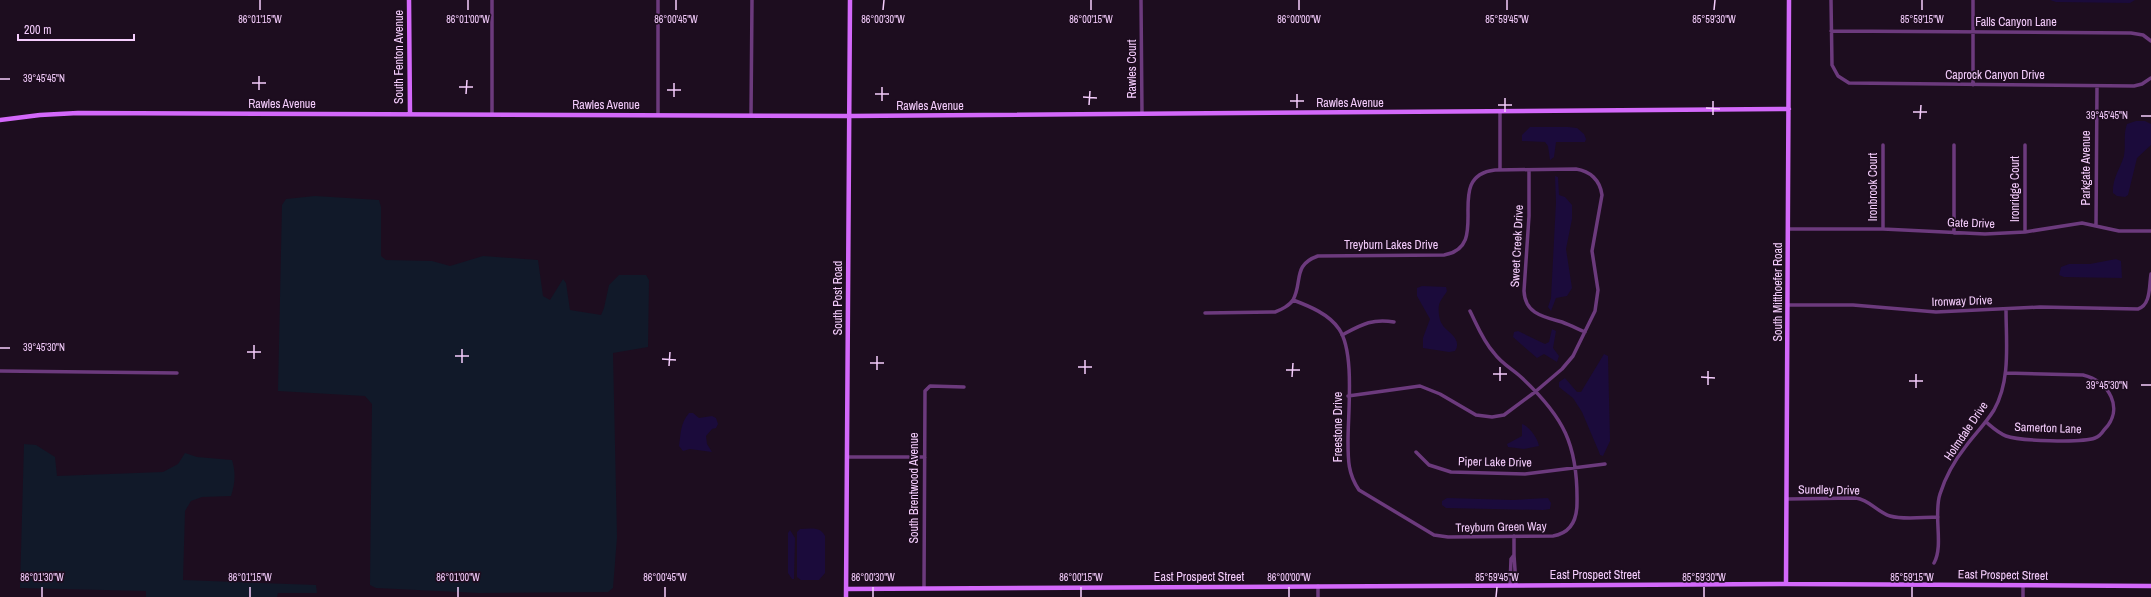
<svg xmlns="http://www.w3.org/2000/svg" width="2151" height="597" font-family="'Archivo Narrow',sans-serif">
	<rect width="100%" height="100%" fill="#1d0d1f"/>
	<path fill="#111929" d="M315,196L379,200L381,207V256L386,260L432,261L450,266L483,256L538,260L543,296L550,300L563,279L566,283L570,310L601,315L604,308L609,285L619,275H646L649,280L648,347L613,353L617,537L613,588L608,592L479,593L376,588L370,585L372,404L365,396L278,391L282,205L286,199Z
		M24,444L36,445L55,457L57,476L163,472L178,464L185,453L197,457L232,460C236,473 235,484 231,496L202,497L191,501L185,511L183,580L316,585L317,593H278L277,597H146V591L20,588Z"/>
	<path fill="#1b0b3b" d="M2050,0H2135L2130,3L2056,2Z
		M2136,121H2145L2151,124V145L2137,158L2128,195L2125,197L2117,196L2113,193C2112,179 2120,169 2124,156C2126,145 2123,135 2127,124Z
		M1530,127H1568L1577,128L1584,134L1586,139L1585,142H1556L1554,157L1550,160L1548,146L1545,142L1522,141V135Z
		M1555,176L1558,177L1559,195L1565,197L1572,205V219L1566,249L1572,288L1567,296L1556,298L1551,311L1548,307L1551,298L1556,202Z
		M2116,259L2121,261L2122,278L2064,277L2059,275L2061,267L2069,264H2090Z
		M1422,286L1446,287L1447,291C1445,295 1440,300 1439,305C1438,310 1439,320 1442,324C1446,332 1463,338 1455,351L1449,352L1423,348V338L1430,319L1417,296V288Z
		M1552,329L1556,331L1553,348L1559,356L1557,362L1544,354L1537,358L1513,337L1514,332L1518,331L1545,344L1549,342Z
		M1604,354L1608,356L1610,441L1603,456L1600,455L1599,452L1582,412L1573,398L1559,387V382L1565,378L1577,392H1581Z
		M689,413H693L699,418L712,416L716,418L718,424L716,428L712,429L706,436L707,444L712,452L690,449L683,451L679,446C681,433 680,424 689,413Z
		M1522,424C1529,426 1538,439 1539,446L1524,449L1508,447L1507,444L1522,436Z
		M1447,498L1513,500L1548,498L1551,503L1550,509L1543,510L1446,508L1442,505V501Z
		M800,529C810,529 820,526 825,536V573L819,580H801L797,577V532Z
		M790,530L795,538L794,579H792L788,573V533Z"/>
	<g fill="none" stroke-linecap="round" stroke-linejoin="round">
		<path stroke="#6c3a7d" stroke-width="3.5" d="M1141,0L1142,114
			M1831,0L1832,65L1838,76L1849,83L2134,86L2142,84L2151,78
			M1831,31L2131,33L2143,35L2151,41
			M1973,85V0
			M1500,112V170
			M492,114V0
			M658,115V0
			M751,116L752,0
			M1529,170V216L1524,291C1525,314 1544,317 1562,322C1570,325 1578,329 1585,332
			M2096,226L2097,86
			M1788,229H1883L1985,234L2025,232L2082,223L2119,231H2151
			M1883,229V145
			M2025,232V145
			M1954,233V145
			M1293,300C1309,306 1329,314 1339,329C1355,352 1348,412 1348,441C1348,460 1348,474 1359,490L1434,535L1448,537L1553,536C1571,533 1577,520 1577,503C1578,445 1564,417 1521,377C1512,369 1501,363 1494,353C1483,341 1477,325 1470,311
			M1788,305H1853L1936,312L2040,307L2138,309C2151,305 2149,286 2151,274
			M1205,313L1275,312C1281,310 1290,305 1293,300C1303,282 1292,265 1318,256L1444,255C1494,247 1441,176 1495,170L1576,169C1590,171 1600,180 1602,195L1592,251L1598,290L1595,311L1573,356L1562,369L1535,392L1504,415L1492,417L1476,415L1440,394L1420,386L1348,396
			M1342,335C1361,325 1372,318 1394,322
			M0,371L177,373
			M1986,422C1992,427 1998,433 2006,436C2019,441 2082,443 2095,438C2098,437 2102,433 2104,430C2125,409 2109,381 2083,375L2006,373
			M1416,452L1429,465L1451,472L1525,474L1605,464
			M847,457H925
			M1787,499L1856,498C1870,500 1877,512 1890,516C1904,520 1923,517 1938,517
			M1514,536V555L1516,585
			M1934,563C1944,545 1933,515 1940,494C1945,478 1955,460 1966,446C1975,434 1986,423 1994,410C2011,380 2006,342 2006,309
			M1510,585L1511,559L1514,555
			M2023,585V597
			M1318,586V597
			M924,588L925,391L930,386L964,387"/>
		<path stroke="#d368fa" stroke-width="4.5" d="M409,0L410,114
			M0,120L40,115L78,113L849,116L1789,109
			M1786,584L1789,0
			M846,589L1786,584L2151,586
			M846,597L850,0"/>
	</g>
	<path fill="none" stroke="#f5cdfd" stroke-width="1.5" d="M260,10V0M468,10V0M676,10V0M883,10L884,0M1091,10V0M1299,10V0M1507,10V0M1714,10L1715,0M1922,10V0M0,79H10M252,83H266M459,87H473M259,90V76M667,90H681M466,94L467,80M875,94H889M674,97V83M1083,97L1097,98M882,101V87M1290,101H1304M1089,105L1090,91M1498,105H1512M1297,108V94M1706,108L1720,109M1505,112V98M1913,112H1927M1713,115V101M2141,116H2151M1920,119L1921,105M0,348H10M247,352H261M455,356H469M254,359V345M662,359L676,360M462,363V349M870,363H884M669,366L670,352M1078,367H1092M877,370V356M1286,370H1300M1085,374V360M1493,374H1507M1292,377L1293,363M1701,377L1715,378M1500,381V367M1909,381H1923M1708,385V371M2141,385H2151M1916,388V374M42,597V587M250,597V587M458,597V587M665,597V587M873,597V587M1081,597V587M1289,597V587M1496,597L1497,587M1704,597V587M1912,597V587"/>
	<g text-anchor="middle" stroke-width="3.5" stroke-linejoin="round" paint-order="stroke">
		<g font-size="12" fill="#f5cdfd" stroke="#1d0d1f">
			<text x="2016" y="26">Falls Canyon Lane</text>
			<text transform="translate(399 57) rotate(-90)" y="4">South Fenton Avenue</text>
			<text transform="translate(1132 69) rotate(-90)" y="4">Rawles Court</text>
			<text x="1995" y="79">Caprock Canyon Drive</text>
			<text x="1350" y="107">Rawles Avenue</text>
			<text x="282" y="108">Rawles Avenue</text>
			<text x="606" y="109">Rawles Avenue</text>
			<text x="930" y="110">Rawles Avenue</text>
			<text transform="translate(2086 168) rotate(-90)" y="4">Parkgate Avenue</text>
			<text transform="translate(1873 187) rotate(-90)" y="4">Ironbrook Court</text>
			<text transform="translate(2015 189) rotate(-90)" y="4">Ironridge Court</text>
			<text transform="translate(1971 223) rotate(2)" y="4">Gate Drive</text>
			<text x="1391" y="249">Treyburn Lakes Drive</text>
			<text transform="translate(1517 246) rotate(-87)" y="4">Sweet Creek Drive</text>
			<text transform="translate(1778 292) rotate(-90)" y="4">South Mitthoefer Road</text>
			<text transform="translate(838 298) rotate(-90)" y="4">South Post Road</text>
			<text transform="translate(1962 301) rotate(-2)" y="4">Ironway Drive</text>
			<text transform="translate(1338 427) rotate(-90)" y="4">Freestone Drive</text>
			<text transform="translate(2048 428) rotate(2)" y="4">Samerton Lane</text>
			<text transform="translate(1966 431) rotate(-56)" y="4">Holmdale Drive</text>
			<text transform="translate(1495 462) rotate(1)" y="4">Piper Lake Drive</text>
			<text transform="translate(914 488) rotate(-90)" y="4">South Brentwood Avenue</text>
			<text transform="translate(1829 490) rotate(1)" y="4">Sundley Drive</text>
			<text transform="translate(1501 527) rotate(-1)" y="4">Treyburn Green Way</text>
			<text x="1595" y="579">East Prospect Street</text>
			<text transform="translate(2003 575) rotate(1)" y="4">East Prospect Street</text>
			<text x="1199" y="581">East Prospect Street</text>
		</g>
	</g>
	<g font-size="10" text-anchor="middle" fill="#f5cdfd" stroke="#1d0d1f" stroke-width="3.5" stroke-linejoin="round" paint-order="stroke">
		<text x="260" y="23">86°01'15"W</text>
		<text x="468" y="23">86°01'00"W</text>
		<text x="676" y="23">86°00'45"W</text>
		<text x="883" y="23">86°00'30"W</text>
		<text x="1091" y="23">86°00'15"W</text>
		<text x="1299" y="23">86°00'00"W</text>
		<text x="1507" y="23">85°59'45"W</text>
		<text x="1714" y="23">85°59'30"W</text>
		<text x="1922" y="23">85°59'15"W</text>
		<text x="44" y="82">39°45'45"N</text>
		<text x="2107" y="119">39°45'45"N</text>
		<text x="44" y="351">39°45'30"N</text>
		<text x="2107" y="389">39°45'30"N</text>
		<text x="42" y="581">86°01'30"W</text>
		<text x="250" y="581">86°01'15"W</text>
		<text x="458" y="581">86°01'00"W</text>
		<text x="665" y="581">86°00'45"W</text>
		<text x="873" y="581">86°00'30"W</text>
		<text x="1081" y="581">86°00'15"W</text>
		<text x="1289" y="581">86°00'00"W</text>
		<text x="1497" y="581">85°59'45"W</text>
		<text x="1704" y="581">85°59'30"W</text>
		<text x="1912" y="581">85°59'15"W</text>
	</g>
	<path d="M18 34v6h116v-6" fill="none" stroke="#f5cdfd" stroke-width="2"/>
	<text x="24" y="34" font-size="12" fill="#f5cdfd" stroke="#1d0d1f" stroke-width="3" paint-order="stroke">200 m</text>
</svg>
